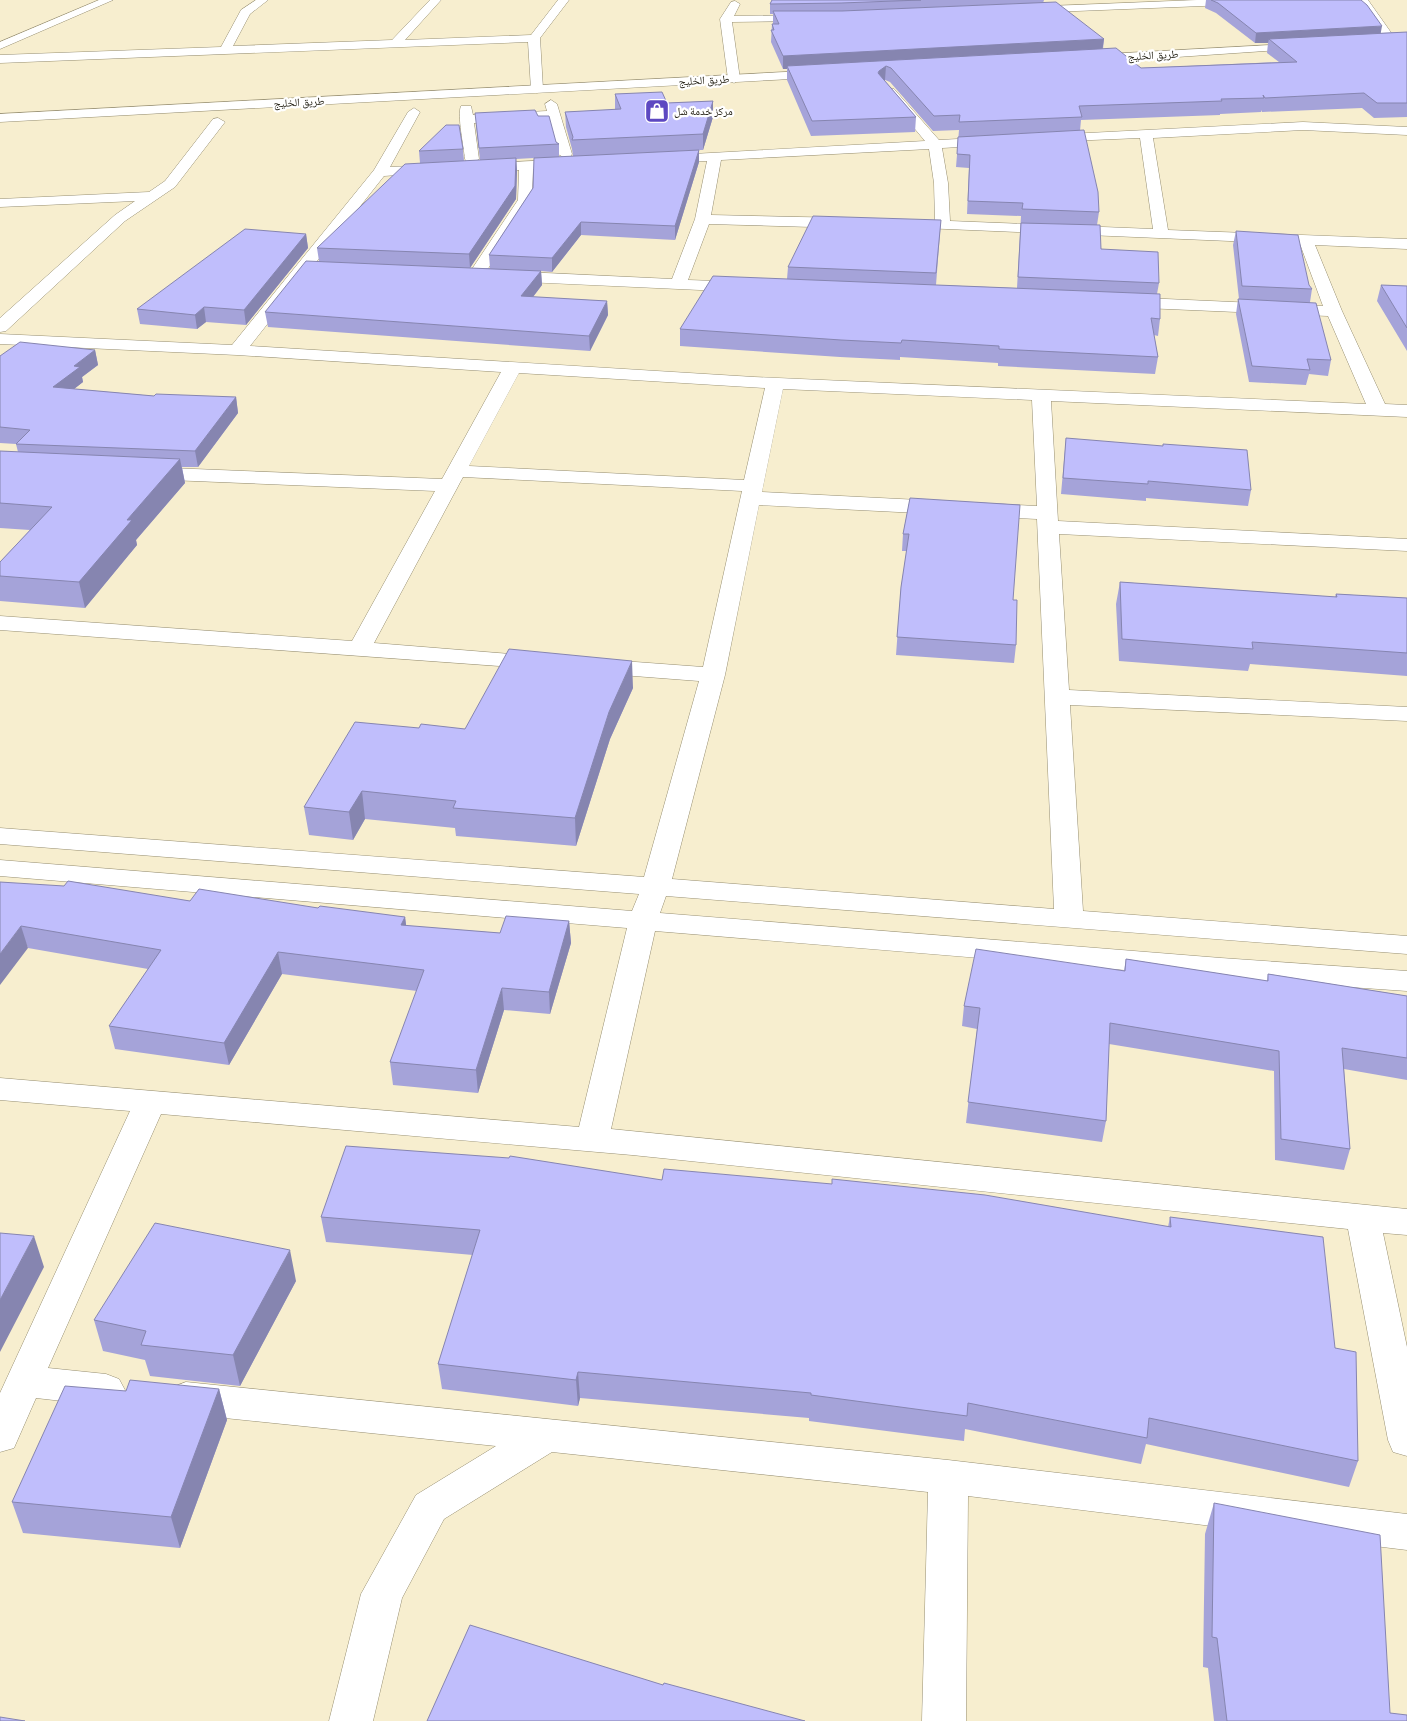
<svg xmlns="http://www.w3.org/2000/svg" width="1407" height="1721" font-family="'Source Sans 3','Noto Naskh Arabic',sans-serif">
	<rect width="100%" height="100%" fill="#f7eecf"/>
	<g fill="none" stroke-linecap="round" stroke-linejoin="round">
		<defs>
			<path id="minor" d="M99,0H113L0,49V42Z
				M256,0H268L250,14L233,46L392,40L430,0H441L405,40L531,35L558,0H569L540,38L543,89L537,93L531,89L528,42L0,63V55L221,47L241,10Z
				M1197,0H1284L1279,3L1026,13L1021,10L1026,7Z
				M1358,0H1368L1397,41L1395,43H1387Z
				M735,1L740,4L734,16L810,15L816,18L810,21L732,22L740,79L734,83L728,79L720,19L731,2Z
				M890,88L894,89L939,140L996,137L1003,141L996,145L942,148L948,183L950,221L1153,229L1140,138L1044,142L1042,139L1044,136L1049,135L1303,122L1407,127V135L1303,130L1153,138L1168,230L1407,239V249L1315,245L1342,311L1385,404L1407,405V417L1051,401L1058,521L1407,539V551L1059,534L1069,690L1407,707V721L1070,705L1083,911L1407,936V954L666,896L660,913L1221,958L1407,971V991L1221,978L655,931L611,1129L1407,1209V1235L1383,1233L1407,1347V1456L1393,1452L1388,1440L1348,1229L632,1155L161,1114L48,1368L106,1374L119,1379L125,1390L119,1401L106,1406L36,1398L14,1448L0,1452V1393L130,1111L0,1100V1078L579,1127L627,928L0,876V860L632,911L639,894L0,844V828L644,877L699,681L595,673L587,671L583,666L587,661L595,659L703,667L742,491L463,477L374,643L548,657L552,662L548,667L540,669L0,630V616L352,641L435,491L145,479L138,477L135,473L138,469L145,467L442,479L501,372L237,355L0,344V334L232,345L374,170L408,112L414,108L420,112L390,167L434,165L441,169L439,172L384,176L250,346L754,377L1366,404L1328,316L1121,307L1115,306L1113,302L1115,298L1121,297L1323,306L1300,244L899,227L896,224L899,221H935L934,183L929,149L721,160L711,215L846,218L851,220L854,223L851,226L846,228L709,224L688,280L744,282L750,284L752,287L750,290L744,292L505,281L499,279L497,276L499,273L505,271L672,279L695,219L707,161L662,163L655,159L657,156L925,141L884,92ZM519,373L765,388L744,480L469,466ZM783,389L1032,400L1037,506L762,492ZM759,505L1037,519L1054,909L672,879L725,675Z
				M551,100L557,104L572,154L570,157L565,158L558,154L549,119L474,123L479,159L472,163L467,162L465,159C464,147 457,115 461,106H471L473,115L547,111L545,104Z
				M218,118L225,122L175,187L125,221L6,331L0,332V318L115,215L135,201L0,207V199L149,192L165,181L213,119Z
				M572,159L577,160L579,163L577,166L533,169L532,200L482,278H470L468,275L518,200L519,170L480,171L475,170L473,167L475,164Z
				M186,1382L948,1460L1407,1514V1550L968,1496L966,1721H922L928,1492L552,1452L444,1519L402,1598L373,1721H329L361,1594L416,1495L496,1446L186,1414L173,1409L167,1398L173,1387Z"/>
			<path id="major" d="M1306,43L1312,46L1310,48L1089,63L1083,59L1089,55Z
				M824,70L830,74L828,77L0,122V114Z"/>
		</defs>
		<use href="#minor" stroke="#978f72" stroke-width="1"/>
		<use href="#major" stroke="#978f72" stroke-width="1"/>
		<use href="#minor" fill="#fff" fill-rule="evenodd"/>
		<use href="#major" fill="#fff" fill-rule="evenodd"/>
	</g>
	<path fill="#a5a3d9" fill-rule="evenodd" d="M772,0H1044L1043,3L1104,39L1103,49L1141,68L1279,62L1267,53L1268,43H1255L1216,13L1205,8L1206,0H1361L1381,33L1407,32V117L1374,118L1362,108L1262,112L1261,110V112L1220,114V115L1081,120L1080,131L1099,212L1097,225L1101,249L1159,283L1157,294L1160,319L1158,336L1154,335L1158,357L1155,374L998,366V363L900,357V360L840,357L680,346V329L787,279L788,267L941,220L936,285L1017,288L1021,216L967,214L969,168L956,167L959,130L933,131L890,82L885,80V81L916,117L915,132L811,136L787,80V69H783L771,42L772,24H773V14H770V4Z
		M615,94L667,103L713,101V117L703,150H699V162L675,240L581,235L552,272L541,271L542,285L533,297L607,301L608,315L590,351L268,327L265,312L319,261L317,248L420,163L419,151L463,149L464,161L480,160L476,125L538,116L556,142L559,144V157L573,156L572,149L566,127L565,112L615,110ZM534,158L533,188L489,255L490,268H470L516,199L517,171L516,159Z
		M1236,231L1312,289L1310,302L1331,360L1328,376L1309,374L1306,385L1249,382L1236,314L1238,299H1239L1233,245Z
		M306,234L308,248L246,325L206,322L197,329L140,324L137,309Z
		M1381,285L1407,286V351L1377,301Z
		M95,350L98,365L82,377L83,382L74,389L154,396L236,397L238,413L198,467H182L185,483L136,540L137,545L85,608L0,601V562L30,530L0,528V451L18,452L16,444L0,443V356Z
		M1066,438L1251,490L1248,506L1146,498V501L1061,494Z
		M910,498L1013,600L1016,645L1014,663L896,655L901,587L907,551H902L903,534Z
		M1120,582L1335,597L1336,594L1407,598V676L1250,664L1248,671L1119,661L1116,604Z
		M633,688L610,739L576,846L456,836L455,828L365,819L353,840L309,835L304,807L419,728L465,729Z
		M0,882L190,901L318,908L405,917L406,926L500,933L569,921L571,943L550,1014L504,1010L478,1093L393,1085L390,1062L417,991L282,974L229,1065L115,1049L109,1026L148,969L28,948Z
		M1126,959L1267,981L1268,974L1407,996V1080L1344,1069L1350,1149L1344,1170L1275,1160L1274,1071L1109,1044L1106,1121L1102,1142L966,1123L977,1029L962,1026L964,1006L1124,971Z
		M662,1180L1168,1227L1170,1217L1335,1348L1358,1461L1349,1487L1146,1444L1141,1464L965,1429L964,1441L809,1421V1418L580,1398L578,1406L442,1389L438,1364L473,1255L326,1242L321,1217Z
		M296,1281L240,1386L150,1376L145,1360L103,1351L94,1320Z
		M219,1389L227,1420L180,1548L23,1533L12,1502Z
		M1214,1503L1390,1713L1407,1721H1214L1208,1668L1203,1667L1205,1534Z"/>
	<path fill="#8685b0" d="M1382,26L1380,37L1269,39L1268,43H1255L1256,33Z
		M1104,39L1102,52L787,66V69H783V56Z
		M886,66L885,80L878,84L879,71Z
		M713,101V117L703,150V134Z
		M699,150V162L675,240V226Z
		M516,158L517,171L516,199L470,268L469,254Z
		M581,222V235L552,272V258Z
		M306,234L308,248L246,325L244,310Z
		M541,271L542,285L522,311L521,296Z
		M607,301L608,315L590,351L589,336Z
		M204,307L206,322L197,329L195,315Z
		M95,350L98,365L82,377L83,382L56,403L53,387L74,366Z
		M236,397L238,413L198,467L195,451Z
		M180,459L185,483L136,540L137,545L85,608L79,582L127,520Z
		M632,661L633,688L610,739L576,846L575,818L609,712Z
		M362,791L365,819L353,840L349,812Z
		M405,917L408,939L401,925Z
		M569,921L571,943L550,1014L549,992Z
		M21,926L28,948L0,985V954Z
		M278,952L282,974L229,1065L224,1043Z
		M502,988L504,1010L478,1093L476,1070Z
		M34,1236L44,1267L0,1352V1300Z
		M290,1250L296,1281L240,1386L233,1355Z
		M578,1372L580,1398L578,1406L576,1380Z
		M219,1389L227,1420L180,1548L171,1517Z"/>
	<path fill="#c0befc" stroke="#8685b0" d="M772,0H921L841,3L770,4Z
		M1211,0H1361L1367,5L1382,26L1256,33L1218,3Z
		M1056,2L1104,39L783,56L771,30H774L772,24H779L773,11H842Z
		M1407,32V103H1377L1364,93L1265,98L1263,95L1264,98L1221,99L1222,101L1079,106L1082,117L959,122L960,115L934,116L891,68L886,66L879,71L878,73L916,117L812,121L787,66L1116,48L1141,68L1297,62L1269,39Z
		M662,92L667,103L713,101L703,134L572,140L573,137L565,112L621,109L615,94Z
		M535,110L538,116H549L556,142L559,144L479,148L475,113Z
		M446,125H459L463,149L419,151Z
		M1084,130L1098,192L1099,212L1022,209L1023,203L968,201L970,155L957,154L958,137Z
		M699,150L675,226L581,222L552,258L489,255L533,188L534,158Z
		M516,158L515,186L469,254L317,248L405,164Z
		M813,216L941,220L936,273L788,267Z
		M1021,223L1100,225L1101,249L1158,252L1159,283L1018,277Z
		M245,229L306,234L244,310L204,307L195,315L137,309Z
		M1236,231L1298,235L1309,285L1312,289L1242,286Z
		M306,261L541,271L521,296L607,301L589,336L265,312Z
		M713,276L1160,294V319L1151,318L1158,357L999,349V346L902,340L901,343L841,340L680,329Z
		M1381,285L1407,286V328Z
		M1238,299L1316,303L1331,360L1307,359L1310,370L1252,366Z
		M20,342L95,350L74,366L80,367L53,387L154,396L156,394L236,397L195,451L16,444L30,430L0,427V356Z
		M1066,438L1163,446V444L1247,450L1251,490L1148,481V484L1063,478Z
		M0,451L180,459L127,520H132L79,582L0,576V562L52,507L0,503Z
		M910,498L1020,505L1013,600H1017L1016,645L897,637L901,587L909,534H903Z
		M1120,582L1337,597L1336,594L1407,598V653L1252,642L1253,649L1122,639Z
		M509,649L632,661L609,712L575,818L453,808L456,801L362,791L349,812L304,807L355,722L419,728L421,724L465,729Z
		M68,881L190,901L199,889L318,908L320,906L405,917L401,925L500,933L506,916L569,921L549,992L502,988L476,1070L390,1062L424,970L278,952L224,1043L109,1026L161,950L21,926L0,954V882L64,886Z
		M976,949L1125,971L1126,959L1268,981V974L1407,996V1058L1342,1048L1350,1149L1281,1139L1279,1051L1110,1023L1106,1121L968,1102L980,1008L964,1006Z
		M346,1146L509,1158L510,1156L662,1180L664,1169L832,1184V1179L985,1195L1171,1227L1170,1217L1323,1237L1335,1348L1356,1352L1358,1461L1149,1418L1147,1438L968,1403L967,1416L811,1395V1393L578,1372L576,1380L438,1364L480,1230L321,1217Z
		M155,1223L290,1250L233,1355L141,1345L146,1331L94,1320Z
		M0,1233L34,1236L0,1300Z
		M130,1380L219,1389L171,1517L12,1502L65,1386L126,1391Z
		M1214,1503L1380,1535L1390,1713L1407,1715V1721H1227L1217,1638L1212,1637Z
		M470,1625L663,1685L664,1683L805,1721H427Z
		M0,1717L25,1721H0Z"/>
	<defs>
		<symbol id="shop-square" viewBox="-11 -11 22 22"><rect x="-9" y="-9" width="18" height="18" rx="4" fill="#5d48c1" stroke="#fff"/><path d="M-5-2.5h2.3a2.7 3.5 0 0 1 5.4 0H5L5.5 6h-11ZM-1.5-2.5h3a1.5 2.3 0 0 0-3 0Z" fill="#fff"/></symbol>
	</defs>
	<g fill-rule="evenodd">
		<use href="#shop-square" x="643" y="97" width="28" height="28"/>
	</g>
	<g text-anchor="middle" stroke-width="4.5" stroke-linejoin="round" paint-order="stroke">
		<g font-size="11" fill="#272418" stroke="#fff">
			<text transform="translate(1153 55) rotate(-3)" y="4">طريق الخليج</text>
			<text transform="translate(704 80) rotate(-3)" y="4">طريق الخليج</text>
			<text transform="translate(299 102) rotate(-3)" y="4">طريق الخليج</text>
		</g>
		<g font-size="11" fill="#272418" stroke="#fff" text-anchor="start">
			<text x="674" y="115">مركز خدمة شل</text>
		</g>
	</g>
</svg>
